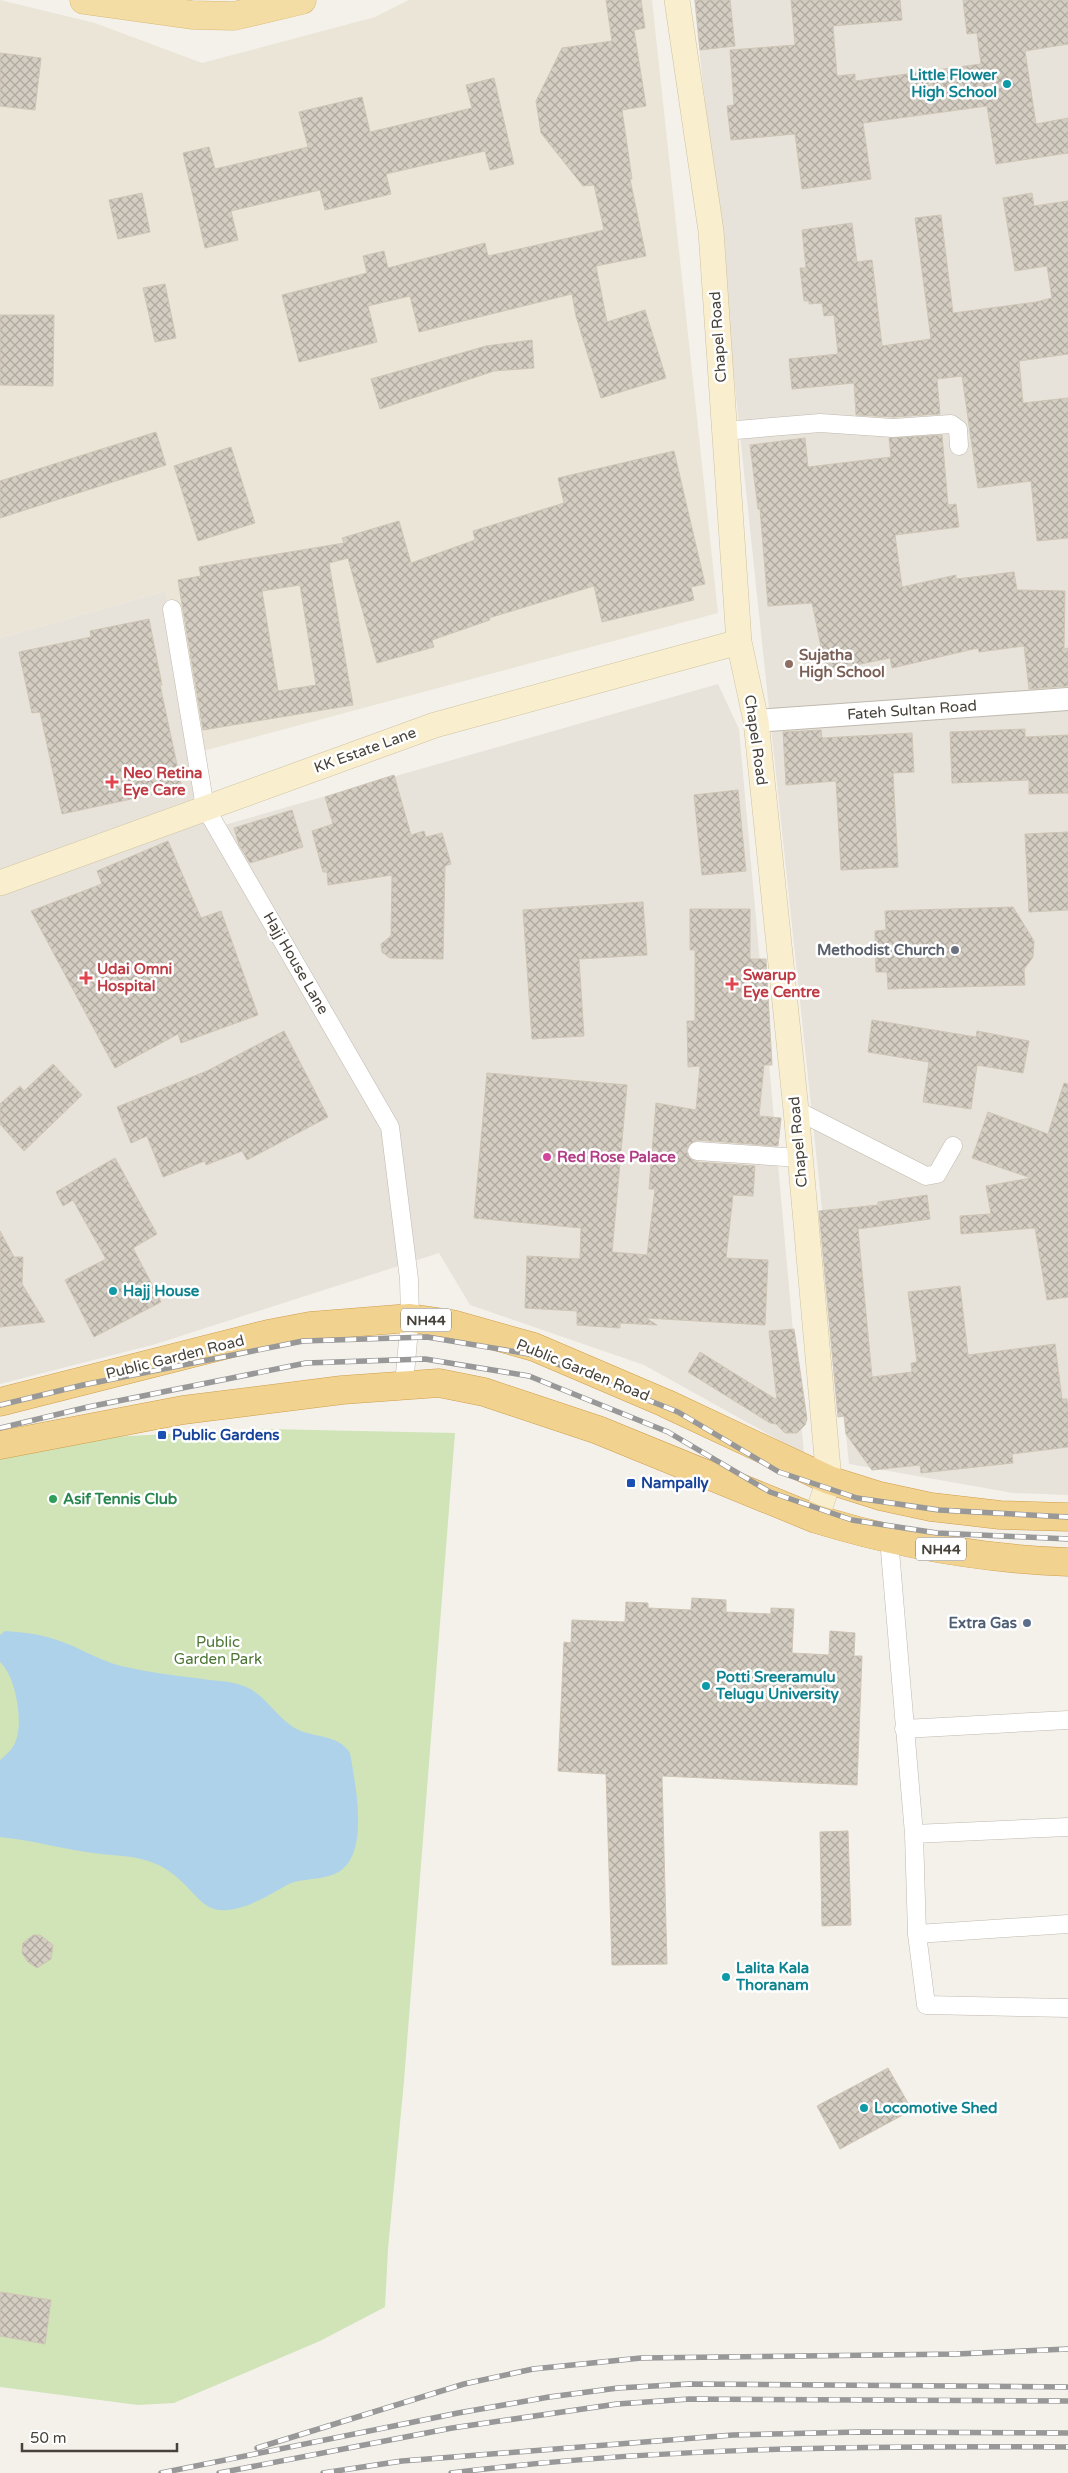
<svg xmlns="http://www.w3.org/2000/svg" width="1068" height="2473" font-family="'Varela Round',sans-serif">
	<defs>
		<pattern id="building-cross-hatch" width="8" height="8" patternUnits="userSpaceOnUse" patternTransform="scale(1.25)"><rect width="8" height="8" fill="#d4cdc2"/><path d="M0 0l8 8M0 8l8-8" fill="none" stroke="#aea89f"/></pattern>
	</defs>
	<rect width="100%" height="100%" fill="#f4f1eb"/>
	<path fill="#e7e3da" d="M694,0H1068V1495L1013,1493L849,1464Z
		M166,591L199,752L221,826L718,684L739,729L804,1454L644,1365L470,1305L439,1253L156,1344L0,1384V638Z"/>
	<path fill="#ebe5d7" d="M0,0L95,23L202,63L375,17L409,0H652L718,613L199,752L166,591L0,638Z"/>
	<path fill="#d0e4b8" d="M267,1429L455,1433L404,2081L388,2249L385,2307L320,2341L174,2403L138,2405L0,2387V1456L90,1438Z"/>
	<path fill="#aed2ea" d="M5,1631C22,1632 38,1634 54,1639C77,1646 98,1660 121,1666C148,1672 176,1676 203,1679C215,1681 230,1681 241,1685C264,1692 274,1715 293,1727C312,1739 338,1733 350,1753C355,1783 370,1851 340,1871C325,1881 305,1877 289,1884C268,1895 244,1912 219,1910C202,1908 193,1891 181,1881C175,1875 164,1867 156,1864C137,1855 114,1856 93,1853C62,1849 32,1840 0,1837V1760C5,1756 11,1750 14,1745C25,1726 16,1676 0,1662V1635Z"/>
	<path fill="url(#building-cross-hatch)" stroke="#cfc5b5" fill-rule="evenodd" d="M606,0H641L645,28L634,30L646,106L622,110L632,179H630L646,256L596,266L607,322L645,310L666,378L601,398L576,316L572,294L419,332L410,296L368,306L377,342L299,362L282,295L367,273L363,256L384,251L388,268L485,243L488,256L604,230L594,185L583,186L541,133L536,101L562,48L612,41Z
		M695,0H730L735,46L700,50Z
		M791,0H900L902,20L833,26L837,76L855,74V81L981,64L977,33L967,34L963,0H1068V44L1025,51L1036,124L1068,118V153L996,164L987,106L863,123L871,179L802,189L795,134L731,140L727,106L734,105L730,50L795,45Z
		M0,53L41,58L35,110L0,106Z
		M494,78L514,164L490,170L485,151L386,174L391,194L325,210L320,190L231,211L238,240L205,248L183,153L209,147L215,169L308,147L299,112L362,97L370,132L472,108L466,85Z
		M142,193L150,232L118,239L109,200Z
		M1032,193L1034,206L1068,201V354L1019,361L1023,403L1068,398V538L1037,541L1031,481L978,488L962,376L937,379L940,414L893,417L856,415L854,383L792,389L789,359L838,354L834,315L824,316L822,303L809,304V301H804L800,268H806L802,230L852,223L857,262L872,260L882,346L931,339L915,218L941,215L953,313L1036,302L1052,298L1047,266L1015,271L1003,198Z
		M165,284L176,338L155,342L143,288Z
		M0,315H54L53,386L0,385Z
		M532,340L534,368L494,371L380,409L371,379L486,346Z
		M156,432L166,465L0,518V481Z
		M942,435L948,505L956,504L959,527L895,535L902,587L956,575V579L1014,572L1017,590L1065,591L1064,649L1068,648V686L1029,689L1024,646L979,652L978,648L892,668L890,658L826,671L812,603L768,606L760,509H758L750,445L805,438L808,467L891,457L889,438Z
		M231,447L255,523L198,541L174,466Z
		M674,451L705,584L691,587L694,600L602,622L594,586L489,618L490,620L432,640L434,647L377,663L348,558L329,563L353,705L203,730L178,580L201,576L199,567L344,543L342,538L399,521L411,563L475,540L473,531L564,503L558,478ZM300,585L316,685L278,691L262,591Z
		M149,619L162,685H160L182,788L62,814L40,712L32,713L19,652L91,637L90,631Z
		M1025,729V737L1068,735V793L1029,794V780L952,783L950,732Z
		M821,730L822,738L912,733L914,772L893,773L898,867L841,870L836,781L786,785L783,732Z
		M394,775L411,835L424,831L426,837L442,833L451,864L445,866L443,959L390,958L382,952L381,944L391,936L392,875L328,885L327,872H323L312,831L333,824L325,797Z
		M738,790L746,871L702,875L694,795Z
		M292,810L303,847L250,863L239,845L234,828Z
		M1068,832V910L1029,912L1025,834Z
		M168,841L201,918L221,911L258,1015L181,1043L178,1034L115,1068L31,911L102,884L97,871Z
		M643,902L647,955L579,959L584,1036L532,1039L523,910Z
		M1013,907L1034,941L1033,957L1024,969L1025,985L888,989L887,972H876L875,931L886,930L885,911Z
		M690,909H750V959H766L772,1065H764L759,1116L781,1118L778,1146L697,1140L689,1145L686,1151L691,1159L696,1162L755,1166L753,1196L733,1195L726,1258L768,1260L765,1325L646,1318L657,1325L620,1323V1328L577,1325V1311L525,1308L527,1256L580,1259L581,1228L474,1218L487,1073L627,1085L612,1252L647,1255L655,1189H649L656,1103L696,1110L700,1066L688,1067L687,1021H695V950H690Z
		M872,1020L976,1037L977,1031L1029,1041L1023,1073L977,1065L971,1109L923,1102L929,1062L868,1052Z
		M284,1031L328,1117L247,1160L242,1151L206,1165L205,1161L163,1177L147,1136L131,1143L117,1107L207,1071Z
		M53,1064L82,1095L24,1151L0,1124V1104L20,1086L24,1091Z
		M1064,1083L1068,1084V1297L1047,1300L1035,1228L961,1234L960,1216L991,1214L986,1186L1031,1178L972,1158L988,1112L1048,1134Z
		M115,1158L157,1234L133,1248L161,1302L94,1337L65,1280L106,1259L73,1200L63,1206L56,1192Z
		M927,1195L930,1219L858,1229L872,1377L912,1372L911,1363L917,1362L908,1292L960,1286L968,1355L1055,1344L1062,1399H1067L1068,1410V1447L1012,1454L1013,1463L921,1473L920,1465L872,1470L846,1434L844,1416L838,1417L819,1211L878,1205V1202Z
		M0,1231L14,1257H23L22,1284L45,1322L0,1327Z
		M794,1329L807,1419L805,1425L797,1433H785L776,1424L770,1423L688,1372L700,1352L777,1400L769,1331Z
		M692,1598L726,1600V1612L771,1614V1608L794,1609L792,1653L829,1655L830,1631L855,1633L854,1656H862L857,1785L662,1776L667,1964L612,1965L606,1774L558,1771L564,1642L571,1643L572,1620L625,1622L626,1602L648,1603V1608L691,1610Z
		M848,1831L851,1925L822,1926L820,1832Z
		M33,1935H40L53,1945L51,1959L37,1968L28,1962L22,1953L23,1943Z
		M888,2068L912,2110L840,2149L817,2106Z
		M0,2292L51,2300L45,2344L0,2336Z"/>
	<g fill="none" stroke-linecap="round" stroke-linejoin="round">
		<defs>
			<path id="minor" d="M724,431L820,423L893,428L951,424L958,429L959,446
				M172,609L205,807L390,1127L409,1279L410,1318L404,1385
				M796,1110L926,1176L937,1174L953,1146
				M697,1151L799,1158
				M889,1539L914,1834L917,1934L926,2005L1068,2008
				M904,1729L1068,1720
				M914,1834L1068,1827
				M917,1934L1068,1924"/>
			<path id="tertiary" d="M756,721L1068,699"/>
			<path id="secondary" d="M677,0L711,231L739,642L756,721L796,1110L829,1480L816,1519
				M0,883L435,725L739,642"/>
			<path id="primary" d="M84,0L192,15L234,16L302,0"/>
			<path id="trunk" d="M0,1402L268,1334L310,1326L410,1318L452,1324L534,1347L665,1403L829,1480L880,1496L931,1507L1000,1515L1068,1517
				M0,1445L183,1410L342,1390L439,1383L484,1392L598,1430L816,1519C898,1544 982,1559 1068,1562"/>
		</defs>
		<use href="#minor" stroke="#bfb9ae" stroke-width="19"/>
		<use href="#tertiary" stroke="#bfb9ae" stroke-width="24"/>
		<use href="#secondary" stroke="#cfc29f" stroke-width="26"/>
		<use href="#primary" stroke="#d8ba75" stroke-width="29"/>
		<use href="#trunk" stroke="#ce9d4b" stroke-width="29"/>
		<use href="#minor" stroke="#fff" stroke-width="18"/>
		<use href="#tertiary" stroke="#fff" stroke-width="22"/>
		<use href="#secondary" stroke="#f9efcf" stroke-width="25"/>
		<use href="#primary" stroke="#f4dda4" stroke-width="28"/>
		<use href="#trunk" stroke="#f2d28f" stroke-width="28"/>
		<defs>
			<path id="rail" d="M0,1405L83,1385L303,1341L427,1337L535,1355L678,1412L779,1472L857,1498L939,1510L1068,1517
				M0,1428L88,1407L306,1363L425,1359L529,1376L668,1432L770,1492L852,1520L937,1533L1068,1539
				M257,2448L464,2384L533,2369L641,2358L957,2354L1068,2349
				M161,2473L458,2413L549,2397L618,2388L689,2384L1068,2387
				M219,2473L452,2428L617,2404L690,2399L1068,2401
				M323,2473L402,2461L733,2435L859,2432L1068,2433
				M451,2473C656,2447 862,2446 1068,2447"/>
		</defs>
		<use href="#rail" stroke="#989898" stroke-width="5.5"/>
		<use href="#rail" stroke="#fff" stroke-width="4" stroke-dasharray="11" stroke-linecap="butt"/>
	</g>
	<g fill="#0f9aa8" stroke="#fff" stroke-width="2">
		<circle cx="1007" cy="84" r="5"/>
		<circle cx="113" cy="1291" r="5"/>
		<circle cx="706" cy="1686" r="5"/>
		<circle cx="726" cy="1977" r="5"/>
		<circle cx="864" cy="2108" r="5"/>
	</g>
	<circle fill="#8d6e63" stroke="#fff" stroke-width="2" cx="789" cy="664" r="5"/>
	<g fill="#e0444e" stroke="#fff" stroke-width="2">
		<path d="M109.5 774.5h5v5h5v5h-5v5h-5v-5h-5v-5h5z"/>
		<path d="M83.5 970.5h5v5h5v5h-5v5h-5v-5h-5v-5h5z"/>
		<path d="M729.5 976.5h5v5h5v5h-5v5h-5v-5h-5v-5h5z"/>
	</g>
	<circle fill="#6b7280" stroke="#fff" stroke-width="2" cx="955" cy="950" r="5"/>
	<circle fill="#d1479c" stroke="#fff" stroke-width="2" cx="547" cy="1157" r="5"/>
	<g fill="#1a4fb4" stroke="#fff" stroke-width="2">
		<rect x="157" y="1430" width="10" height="10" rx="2.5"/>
		<rect x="626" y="1478" width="10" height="10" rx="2.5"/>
	</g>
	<circle fill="#2e9e5b" stroke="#fff" stroke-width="2" cx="53" cy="1499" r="5"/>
	<circle fill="#5c6f8a" stroke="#fff" stroke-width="2" cx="1027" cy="1623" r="5"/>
	<g text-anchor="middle" stroke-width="5" stroke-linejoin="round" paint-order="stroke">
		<g fill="#fff" stroke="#7e7b75" stroke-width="1">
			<rect x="401" y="1308.5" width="50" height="23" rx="4"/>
			<rect x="916" y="1537.5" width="50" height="23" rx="4"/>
		</g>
		<g font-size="14" font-weight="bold" fill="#47423a">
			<text x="426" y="1325">NH44</text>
			<text x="941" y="1554">NH44</text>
		</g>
		<g font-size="15" font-weight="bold" fill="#0d838f" stroke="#fff" text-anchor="start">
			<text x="997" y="80" text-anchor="end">Little Flower<tspan x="997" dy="17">High School</tspan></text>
			<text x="123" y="1296">Hajj House</text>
			<text x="716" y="1682">Potti Sreeramulu<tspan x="716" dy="17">Telugu University</tspan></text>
			<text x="736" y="1973">Lalita Kala<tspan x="736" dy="17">Thoranam</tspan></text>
			<text x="874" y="2113">Locomotive Shed</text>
		</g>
		<g font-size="15" fill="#47423a" stroke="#fff">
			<text transform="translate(718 337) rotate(-94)" y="5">Chapel Road</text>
			<text transform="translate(912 710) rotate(-4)" y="5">Fateh Sultan Road</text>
			<text transform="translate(756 740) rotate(82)" y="5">Chapel Road</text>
			<text transform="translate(365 750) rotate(-20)" y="5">KK Estate Lane</text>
			<text transform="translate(296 963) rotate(60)" y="5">Hajj House Lane</text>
			<text transform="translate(798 1142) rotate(-95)" y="5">Chapel Road</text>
			<text transform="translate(175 1357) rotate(-14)" y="5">Public Garden Road</text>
			<text transform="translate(583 1370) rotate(22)" y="5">Public Garden Road</text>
		</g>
		<g font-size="15" font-weight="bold" fill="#785e54" stroke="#fff" text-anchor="start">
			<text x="799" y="660">Sujatha<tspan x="799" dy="17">High School</tspan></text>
		</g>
		<g font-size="15" font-weight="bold" fill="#be3a42" stroke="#fff" text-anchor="start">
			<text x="123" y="778">Neo Retina<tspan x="123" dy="17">Eye Care</tspan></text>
			<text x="97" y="974">Udai Omni<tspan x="97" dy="17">Hospital</tspan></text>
			<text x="743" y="980">Swarup<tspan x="743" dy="17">Eye Centre</tspan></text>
		</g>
		<g font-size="15" font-weight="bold" fill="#5b616d" stroke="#fff" text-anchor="end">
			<text x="945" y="955">Methodist Church</text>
		</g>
		<g font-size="15" font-weight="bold" fill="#b23c85" stroke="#fff" text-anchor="start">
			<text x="557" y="1162">Red Rose Palace</text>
		</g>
		<g font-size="15" font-weight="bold" fill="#164399" stroke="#fff" text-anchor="start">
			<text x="172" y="1440">Public Gardens</text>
			<text x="641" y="1488">Nampally</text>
		</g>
		<g font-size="15" font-weight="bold" fill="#27864d" stroke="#fff" text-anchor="start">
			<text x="63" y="1504">Asif Tennis Club</text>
		</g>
		<g font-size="15" font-weight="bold" fill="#4e5e75" stroke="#fff" text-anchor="end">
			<text x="1017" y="1628">Extra Gas</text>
		</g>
		<g font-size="15" fill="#4b7432" stroke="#fff">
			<text x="218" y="1647">Public<tspan x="218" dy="17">Garden Park</tspan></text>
		</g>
	</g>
	<path d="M22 2443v8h155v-8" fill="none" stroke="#47423a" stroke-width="2.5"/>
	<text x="30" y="2443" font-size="15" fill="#47423a" stroke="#ffffff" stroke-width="4" paint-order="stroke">50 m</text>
</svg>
